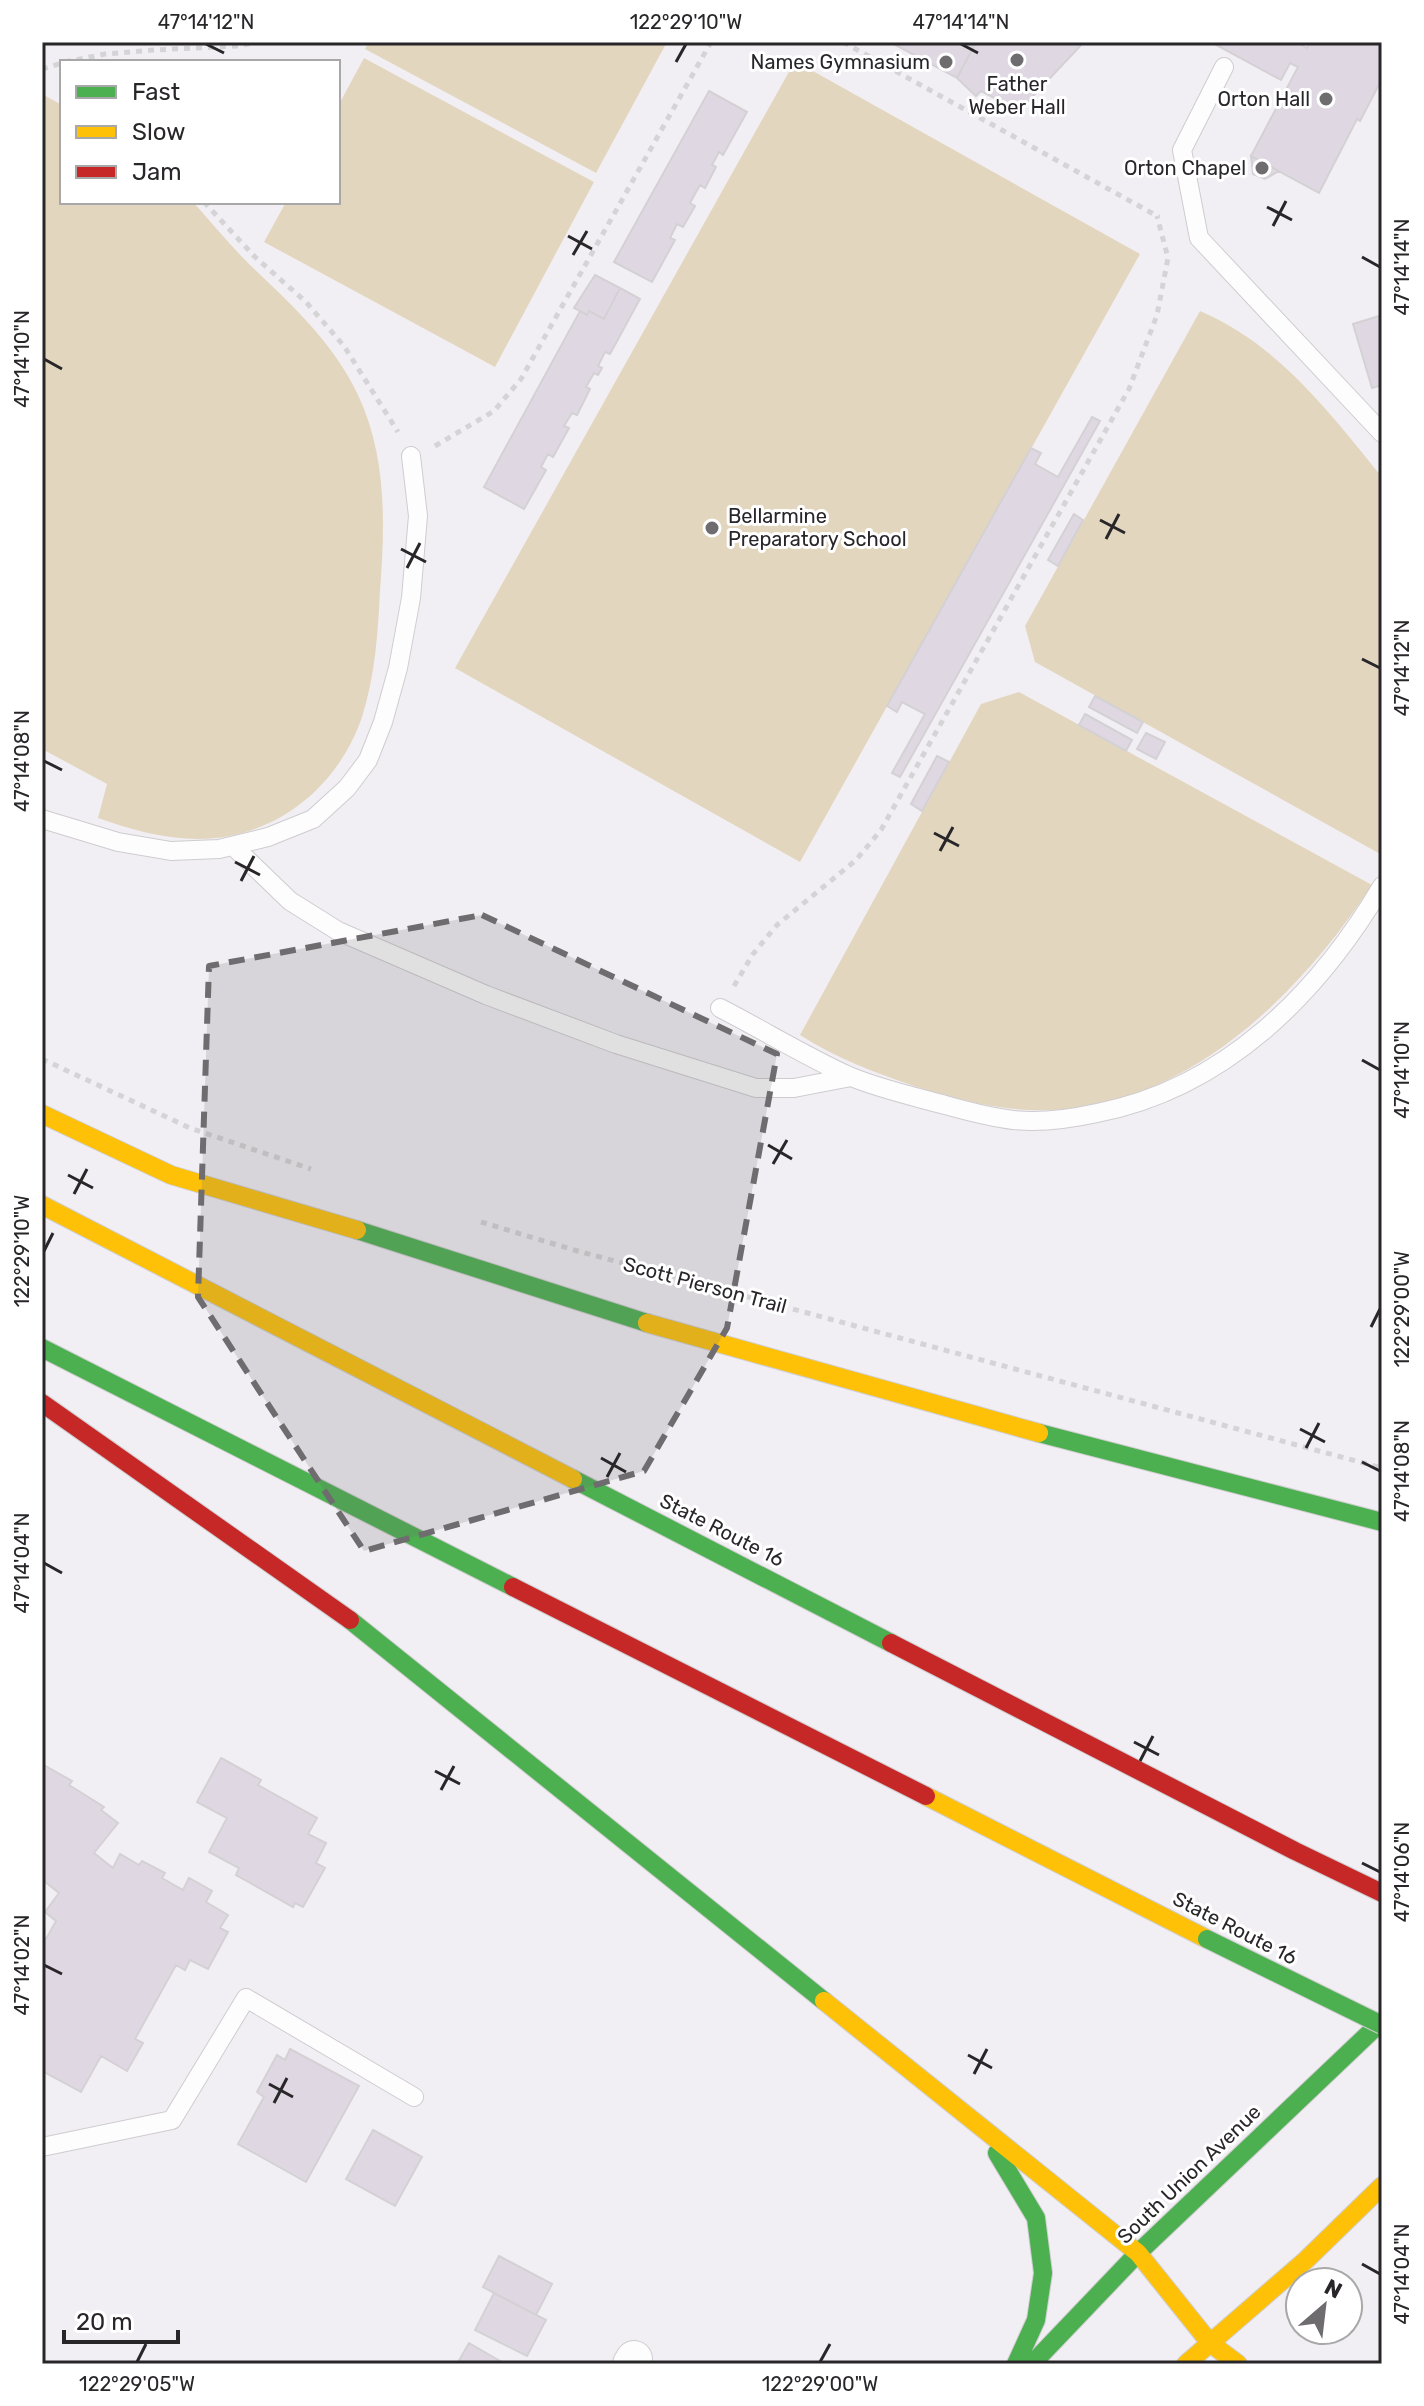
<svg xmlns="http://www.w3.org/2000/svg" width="1424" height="2406" font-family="Rubik,sans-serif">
	<rect width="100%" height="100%" fill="#f2eff4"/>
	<path fill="#e3d6bf" d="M369,42H667L596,173L365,49Z
		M364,58L594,182L495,367L264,242L286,202H338V106Z
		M795,61L1140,254L800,862L455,668Z
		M42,94L62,105V202H193C212,223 230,245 250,265C291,304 333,342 358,395C387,456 385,525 380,591C378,633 375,676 362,717C338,788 274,839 198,839C164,839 129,829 98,818L107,784L42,749Z
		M1200,311C1278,344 1329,412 1382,477V855L1035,662L1025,626Z
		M1019,692L1372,885C1296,1000 1178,1116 1030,1110C993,1109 953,1098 917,1087C876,1073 837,1059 800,1035L981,704Z"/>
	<path fill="#dfd8e2" stroke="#d4d1d5" stroke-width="2" d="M890,42H976L957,78Z
		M976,42H1084L1019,111L981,91L976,96L957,78Z
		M1211,42H1303L1302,45L1307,48L1310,42H1382V79L1360,121L1357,119L1319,193L1251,156L1298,67L1290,63L1281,80Z
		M709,91L747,112L723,155L719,152L712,165L716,167L705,188L700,185L690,203L695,206L683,227L677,224L670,238L675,240L652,282L614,262Z
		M1251,156L1279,171L1265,179L1253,174Z
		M595,275L620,288L604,319L589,311L587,315L574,308Z
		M620,288L640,299L610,354L605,352L598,366L602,368L598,375L594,373L586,387L590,389L577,415L572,413L564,426L569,428L553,457L548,454L541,467L546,470L524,509L484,487L580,311L587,315L589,311L604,319Z
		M1382,315V385L1372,388L1353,324Z
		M1092,417L1100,421L900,777L892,773L925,714L902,702L897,712L887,706L1031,448L1041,453L1035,464L1058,477Z
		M1074,514L1083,520L1058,566L1048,560Z
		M1095,696L1143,722L1137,733L1089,707Z
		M1085,714L1132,740L1126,751L1079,725Z
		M1146,733L1165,742L1156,759L1137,749Z
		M937,756L949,762L922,811L911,804Z
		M221,1758L261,1780L258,1785L317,1818L308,1834L326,1843L316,1863L325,1868L303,1907L295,1903L293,1907L236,1875L239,1868L209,1852L227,1818L197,1802Z
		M42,1764L72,1781L69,1785L104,1807L101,1810L118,1823L94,1853L113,1868L120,1854L139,1865L142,1861L165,1873L162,1878L183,1890L189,1878L212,1891L206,1902L228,1915L220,1928L228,1932L208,1969L190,1960L185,1970L176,1965L135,2039L143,2043L127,2071L101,2056L81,2092L42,2071V1937L46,1939L56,1921L45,1912L59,1893L44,1881L42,1882Z
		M290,2049L359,2086L306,2182L238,2144L264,2097L257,2092L277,2055L285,2060Z
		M373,2130L422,2157L395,2206L346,2179Z
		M499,2256L552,2284L536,2315L483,2287Z
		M494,2293L546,2320L527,2356L475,2330Z
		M469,2343L505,2364H457Z"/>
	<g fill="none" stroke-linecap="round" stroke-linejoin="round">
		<defs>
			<path id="lane" d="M1224,67L1182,150L1199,238L1382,433
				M42,819L118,842L171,851L219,849L268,837L313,819L347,788L368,760L383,722L398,668L411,598L418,516L411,456
				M233,846L290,901L338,931L486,995L616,1044L756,1088H794L851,1077
				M720,1008C763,1030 805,1056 849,1076C875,1087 904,1094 930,1101C957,1108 985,1117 1013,1120C1041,1123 1070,1119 1097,1113C1225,1088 1318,994 1382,886
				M42,2147L172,2120L246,1998L414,2097"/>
			<path id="street" d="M631,2364L634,2359"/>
			<path id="fast" d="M357,1230L647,1323
				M42,1348L513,1587
				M1039,1433L1382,1522
				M573,1479L891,1643
				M350,1620L824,2001
				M997,2153L1036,2218L1043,2273L1036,2320L1016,2364
				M1032,2364L1138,2253L1382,2021"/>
			<path id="slow" d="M42,1114L171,1175L357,1230
				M42,1205L573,1479
				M647,1323L1039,1433
				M926,1796L1207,1939
				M824,2001L1138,2253L1210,2343L1238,2364
				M1186,2364L1306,2260L1382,2186"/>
			<path id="jam" d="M42,1403L350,1620
				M513,1587L926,1796
				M891,1643L1295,1851L1382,1893"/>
		</defs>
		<use href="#lane" stroke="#cfccd0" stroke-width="20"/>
		<use href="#street" stroke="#cfccd0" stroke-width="38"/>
		<use href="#fast" stroke="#cfced0" stroke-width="20"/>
		<use href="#slow" stroke="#cfced0" stroke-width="20"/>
		<use href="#jam" stroke="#cfced0" stroke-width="20"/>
		<path stroke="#d4d3d5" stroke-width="5" stroke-dasharray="6 6" stroke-linecap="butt" d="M843,42L1159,217
			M65,62L105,54L153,50L239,46L256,42
			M42,69L62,63
			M204,202L255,257L306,302L344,346L398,432
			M435,446L494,411L521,379L711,42
			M734,986L753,954L777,925L856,860L881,830L1129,389L1157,315L1168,258L1157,216
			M42,1059L190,1128L311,1169
			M481,1222L574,1250L1382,1468"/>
		<use href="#lane" stroke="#fdfdfd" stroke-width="18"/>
		<use href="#street" stroke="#fdfdfd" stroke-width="36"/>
		<use href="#fast" stroke="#4caf50" stroke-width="18"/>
		<use href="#slow" stroke="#ffc107" stroke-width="18"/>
		<use href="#jam" stroke="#c62828" stroke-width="18"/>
		<defs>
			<path id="fast-bridge" d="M1207,1939L1382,2025"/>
		</defs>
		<use href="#fast-bridge" stroke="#cfced0" stroke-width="20" stroke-linecap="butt"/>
		<use href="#fast-bridge" stroke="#4caf50" stroke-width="18"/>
	</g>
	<path fill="#6f6c70" fill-opacity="0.2" stroke="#6f6c70" stroke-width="6" stroke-dasharray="16 10" stroke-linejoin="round" d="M482,915L777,1054L727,1328L644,1471L364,1551L198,1297L209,966Z"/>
	<path fill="none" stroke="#282629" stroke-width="3" d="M206,44L224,53M961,44L978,53M676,62L686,44M1267,207L1292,220M1273,226L1286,201M568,236L592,249M573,255L587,231M1362,257L1380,267M44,359L62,369M1100,520L1125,533M1106,539L1119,514M401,549L426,562M407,568L420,543M1362,659L1380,668M44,761L62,770M934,833L959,846M940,851L953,827M235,862L260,875M241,881L254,856M1362,1060L1380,1070M768,1145L792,1159M773,1164L787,1140M68,1175L93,1188M74,1194L87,1169M44,1251L53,1233M1371,1327L1380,1309M1300,1429L1325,1442M1306,1448L1319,1423M601,1458L626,1472M1362,1462L1380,1471M607,1477L620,1453M44,1563L62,1573M1134,1742L1159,1755M1140,1761L1153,1736M435,1771L460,1784M441,1790L454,1766M1362,1863L1380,1872M44,1965L62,1974M968,2055L992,2068M974,2074L987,2049M269,2084L293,2097M274,2103L287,2078M1362,2264L1380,2274M137,2362L146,2344M820,2362L830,2344"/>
	<g fill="#6f6c70" stroke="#fff" stroke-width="3">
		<circle cx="1017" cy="60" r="8"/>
		<circle cx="946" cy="62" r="8"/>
		<circle cx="1326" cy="99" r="8"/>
		<circle cx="1262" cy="168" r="8"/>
		<circle cx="712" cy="528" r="8"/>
	</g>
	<g text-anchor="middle" stroke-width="6" stroke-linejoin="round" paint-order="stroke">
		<g font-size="20" fill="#282629" stroke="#fff" text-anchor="end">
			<text x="930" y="69">Names Gymnasium</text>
			<text x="1017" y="91" text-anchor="middle">Father<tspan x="1017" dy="23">Weber Hall</tspan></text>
			<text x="1310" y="106">Orton Hall</text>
			<text x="1246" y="175">Orton Chapel</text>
			<text x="728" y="523" text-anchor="start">Bellarmine<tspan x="728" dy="23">Preparatory School</tspan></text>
		</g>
		<g font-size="20" fill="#282629" stroke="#fff">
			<text transform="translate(705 1285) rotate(15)" y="7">Scott Pierson Trail</text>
			<text transform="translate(722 1530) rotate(27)" y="7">State Route 16</text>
			<text transform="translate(1235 1928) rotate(27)" y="7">State Route 16</text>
			<text transform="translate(1189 2174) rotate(-44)" y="7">South Union Avenue</text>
		</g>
	</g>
	<rect width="1424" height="2406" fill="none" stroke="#ffffff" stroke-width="88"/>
	<rect x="60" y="60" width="280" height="144" fill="#ffffff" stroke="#a9a8a9" stroke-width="2"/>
	<rect x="76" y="86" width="40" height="12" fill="#4caf50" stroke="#a9a8a9" stroke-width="2"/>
	<text x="132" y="100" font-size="24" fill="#282629">Fast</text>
	<rect x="76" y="126" width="40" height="12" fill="#ffc107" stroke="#a9a8a9" stroke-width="2"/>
	<text x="132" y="140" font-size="24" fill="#282629">Slow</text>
	<rect x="76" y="166" width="40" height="12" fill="#c62828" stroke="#a9a8a9" stroke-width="2"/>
	<text x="132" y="180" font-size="24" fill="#282629">Jam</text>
	<g transform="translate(1324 2306) rotate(28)"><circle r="38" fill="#ffffff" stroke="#a9a8a9" stroke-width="2"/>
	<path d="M0-6L14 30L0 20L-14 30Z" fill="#6f6c70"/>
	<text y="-12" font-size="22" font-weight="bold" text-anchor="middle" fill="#282629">N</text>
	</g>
	<path d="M64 2330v12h114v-12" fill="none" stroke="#282629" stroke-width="4"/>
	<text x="76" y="2330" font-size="24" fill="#282629" stroke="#ffffff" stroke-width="6" paint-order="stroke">20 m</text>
	<rect x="44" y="44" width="1336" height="2318" fill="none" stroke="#282629" stroke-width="3"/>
	<g font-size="20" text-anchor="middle" fill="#282629">
		<text x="206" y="29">47°14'12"N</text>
		<text x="686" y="29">122°29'10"W</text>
		<text x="961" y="29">47°14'14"N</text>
		<text transform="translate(1402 267) rotate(-90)" y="7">47°14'14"N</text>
		<text transform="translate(22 359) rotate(-90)" y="7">47°14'10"N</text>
		<text transform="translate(1402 668) rotate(-90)" y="7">47°14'12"N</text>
		<text transform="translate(22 761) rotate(-90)" y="7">47°14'08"N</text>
		<text transform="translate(1402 1070) rotate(-90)" y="7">47°14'10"N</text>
		<text transform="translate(22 1251) rotate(-90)" y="7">122°29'10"W</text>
		<text transform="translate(1402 1309) rotate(-90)" y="7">122°29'00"W</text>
		<text transform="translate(1402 1471) rotate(-90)" y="7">47°14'08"N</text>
		<text transform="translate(22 1563) rotate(-90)" y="7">47°14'04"N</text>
		<text transform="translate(1402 1872) rotate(-90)" y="7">47°14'06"N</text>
		<text transform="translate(22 1965) rotate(-90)" y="7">47°14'02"N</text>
		<text transform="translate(1402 2274) rotate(-90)" y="7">47°14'04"N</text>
		<text x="137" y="2391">122°29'05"W</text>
		<text x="820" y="2391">122°29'00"W</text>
	</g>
</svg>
